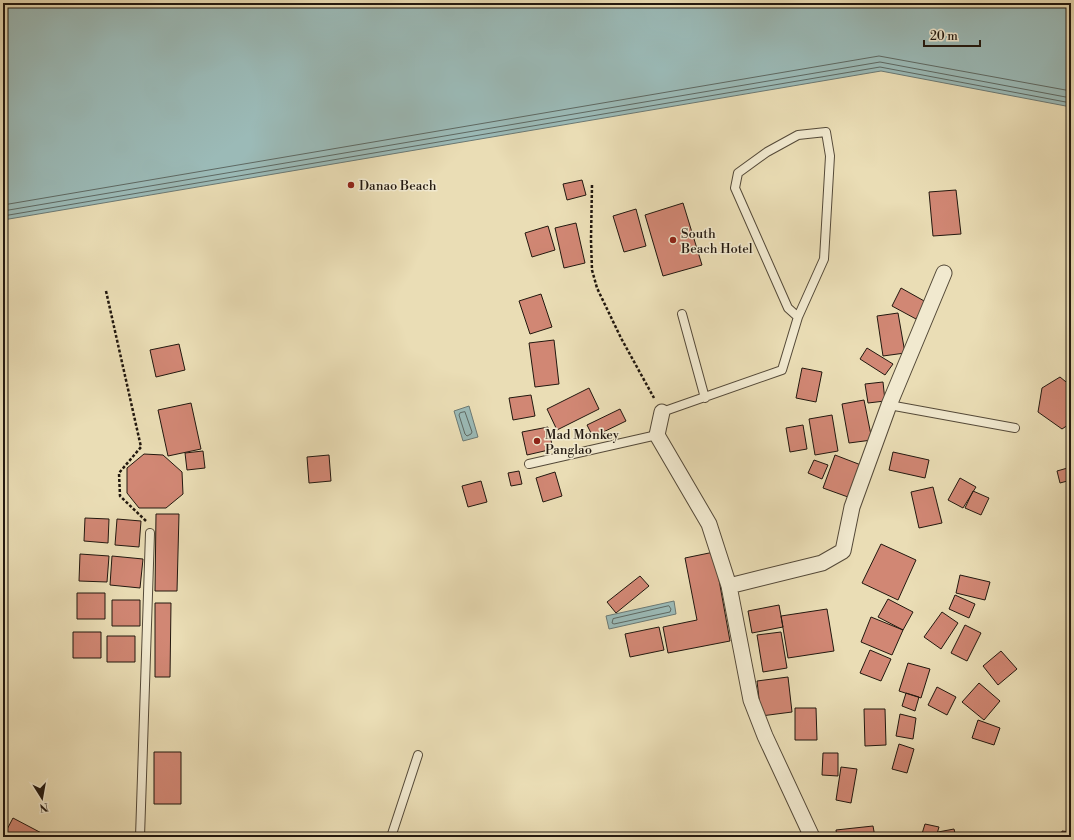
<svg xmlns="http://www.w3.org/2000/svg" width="1074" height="840" font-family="'Libre Bodoni',serif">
	<rect width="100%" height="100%" fill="#eaddb5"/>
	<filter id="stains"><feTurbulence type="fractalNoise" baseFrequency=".005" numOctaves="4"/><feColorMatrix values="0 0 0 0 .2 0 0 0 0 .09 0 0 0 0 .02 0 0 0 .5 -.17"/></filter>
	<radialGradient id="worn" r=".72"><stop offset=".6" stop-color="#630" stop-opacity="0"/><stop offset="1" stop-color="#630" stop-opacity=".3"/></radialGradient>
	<path fill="#9bbab7" stroke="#6b7974" d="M3,3H1071V107L881,71L3,220Z
		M469,406L478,437L463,441L454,411Z
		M674,601L676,614L609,629L606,616Z"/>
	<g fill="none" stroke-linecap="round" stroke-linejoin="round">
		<path stroke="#5e6963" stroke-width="1" d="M3,205L879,56L1071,91
			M3,211L880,62L1071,98
			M3,216L880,67L1071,103
			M465,412L472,432L471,434L467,436L465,434L459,415L460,413Z
			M669,606L671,609L670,612L614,624L612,623L613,619Z"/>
	</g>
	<path fill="#d18774" stroke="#22180f" d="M582,180L586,195L567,200L563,184Z
		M956,190L961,234L933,236L929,192Z
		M683,203L702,265L663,276L645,215Z
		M636,209L646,246L624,252L613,216Z
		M576,223L585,263L564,268L555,228Z
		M548,226L555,250L532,257L525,233Z
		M901,288L926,302L916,319L892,306Z
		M541,294L552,327L530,334L519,301Z
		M898,313L905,353L883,356L877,316Z
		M554,340L559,384L535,387L529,343Z
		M179,344L185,370L156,377L150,350Z
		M867,348L893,364L885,375L860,359Z
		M802,368L822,372L816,402L796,398Z
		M1060,377L1071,386V423L1062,429L1038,412L1042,388Z
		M883,382L885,401L868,403L865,384Z
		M589,388L599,409L557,430L547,409Z
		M531,395L535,416L513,420L509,398Z
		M864,400L872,440L849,443L842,404Z
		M191,403L201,449L168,456L158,410Z
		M620,409L626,421L593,437L587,425Z
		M832,415L838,451L815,455L809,419Z
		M803,425L807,449L790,452L786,428Z
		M548,427L553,449L527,455L522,432Z
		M203,451L205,468L187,470L185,453Z
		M893,452L929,460L925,478L889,470Z
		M144,454L163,455L182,472L183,494L166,508H139L127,493V468Z
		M329,455L331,481L309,483L307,457Z
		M835,455L861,465L848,497L823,488Z
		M814,460L828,465L822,479L808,473Z
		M1071,467V480L1060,483L1057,471Z
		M519,471L522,484L511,486L508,473Z
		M555,472L562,496L543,502L536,478Z
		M960,478L976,487L963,508L948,500Z
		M481,481L487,502L468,507L462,486Z
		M933,487L942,523L919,528L911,492Z
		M973,491L989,498L981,515L965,508Z
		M156,514H179L177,591H155Z
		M85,518L109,519L108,543L84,541Z
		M117,519L141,521L139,547L115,545Z
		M881,544L916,560L898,600L862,583Z
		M714,552L730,641L668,653L663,627L697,620L685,558Z
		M80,554L109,556L107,582L79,581Z
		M112,556L143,559L140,588L110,585Z
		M960,575L990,582L985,600L956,593Z
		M640,576L649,586L616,613L607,602Z
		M77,593H105V619H77Z
		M955,595L975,604L969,618L949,609Z
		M888,599L913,612L903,630L878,617Z
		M112,600H140V626H112Z
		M155,603H171L170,677H155Z
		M779,605L783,627L752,633L748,611Z
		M827,609L834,651L788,658L781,616Z
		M942,612L958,623L941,649L924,637Z
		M871,617L903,630L892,655L861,642Z
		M965,625L981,633L967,661L951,653Z
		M659,627L664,650L630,657L625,634Z
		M73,632H101V658H73Z
		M781,632L787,668L763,672L757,635Z
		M107,636H135V662H107Z
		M870,650L891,659L881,681L860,673Z
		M1001,651L1017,669L998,685L983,666Z
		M908,663L930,669L921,698L899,691Z
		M788,677L792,712L761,716L757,681Z
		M979,683L1000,701L984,720L962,702Z
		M937,687L956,697L947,715L928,705Z
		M906,693L919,697L915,711L902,706Z
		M795,708H816L817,740H795Z
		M864,709H885L886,745L865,746Z
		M900,714L916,718L913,739L896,736Z
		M978,720L1000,728L994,745L972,738Z
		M899,744L914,749L907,773L892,769Z
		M154,752H181V804H154Z
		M823,753H838V776L822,775Z
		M841,767L857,769L851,803L836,800Z
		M13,818L49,837H3Z
		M925,824L939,827L936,837H921Z
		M873,826L875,837H837L836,830Z
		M954,829L956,837H939L938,832Z
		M1062,831L1071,832V837H1061Z"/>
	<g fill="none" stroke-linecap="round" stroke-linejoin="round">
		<defs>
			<path id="service" d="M682,314L705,398
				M889,405L1015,428
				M662,412L782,370L798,317L824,259L830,156L826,132L798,135L767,152L738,173L735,188L788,308L798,317
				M529,464L657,435
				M140,837L150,533
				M391,837L418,755"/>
			<path id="minor" d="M662,412L657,435L709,524L729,586L751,700L765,736L812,837
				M729,586L822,563L843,551L852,507L889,405L944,273"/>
		</defs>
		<use href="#service" stroke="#544938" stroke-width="10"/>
		<use href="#minor" stroke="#544938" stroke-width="17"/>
		<path stroke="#22180f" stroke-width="2.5" stroke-dasharray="3 2" stroke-linecap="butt" d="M592,185L591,240L592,270L597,288L621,338L654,398
			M106,291L141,447L119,473L120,496L146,521"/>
		<use href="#service" stroke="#f1e9cf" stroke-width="8"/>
		<use href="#minor" stroke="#f1e9cf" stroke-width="15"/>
	</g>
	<g fill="#8f2418" stroke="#f1e9cf" stroke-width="1.5">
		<circle cx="351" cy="185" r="4"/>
		<circle cx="673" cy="240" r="4"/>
		<circle cx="537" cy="441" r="4"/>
	</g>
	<g text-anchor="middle" stroke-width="3" stroke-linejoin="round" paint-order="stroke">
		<g font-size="13" fill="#22180f" stroke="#f1e9cf" text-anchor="start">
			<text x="359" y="190">Danao Beach</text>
			<text x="681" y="238">South<tspan x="681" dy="15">Beach Hotel</tspan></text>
			<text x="545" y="439">Mad Monkey<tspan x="545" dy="15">Panglao</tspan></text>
		</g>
	</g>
	<rect width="1074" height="840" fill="none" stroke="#eaddb5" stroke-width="16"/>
	<rect x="4" y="4" width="1066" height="832" fill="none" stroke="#22180f" stroke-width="2"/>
	<rect x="8" y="8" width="1058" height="824" fill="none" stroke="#22180f"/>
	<g transform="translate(42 798) rotate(169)" stroke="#f1e9cf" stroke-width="3" paint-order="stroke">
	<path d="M0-3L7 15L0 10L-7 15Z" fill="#22180f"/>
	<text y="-6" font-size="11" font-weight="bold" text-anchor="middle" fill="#22180f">N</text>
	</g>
	<path d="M924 40v6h56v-6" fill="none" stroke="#22180f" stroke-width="2"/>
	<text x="930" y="40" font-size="12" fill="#22180f" stroke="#f1e9cf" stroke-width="3" paint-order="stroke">20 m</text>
	<rect width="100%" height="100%" filter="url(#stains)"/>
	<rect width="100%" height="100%" fill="url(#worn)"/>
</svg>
